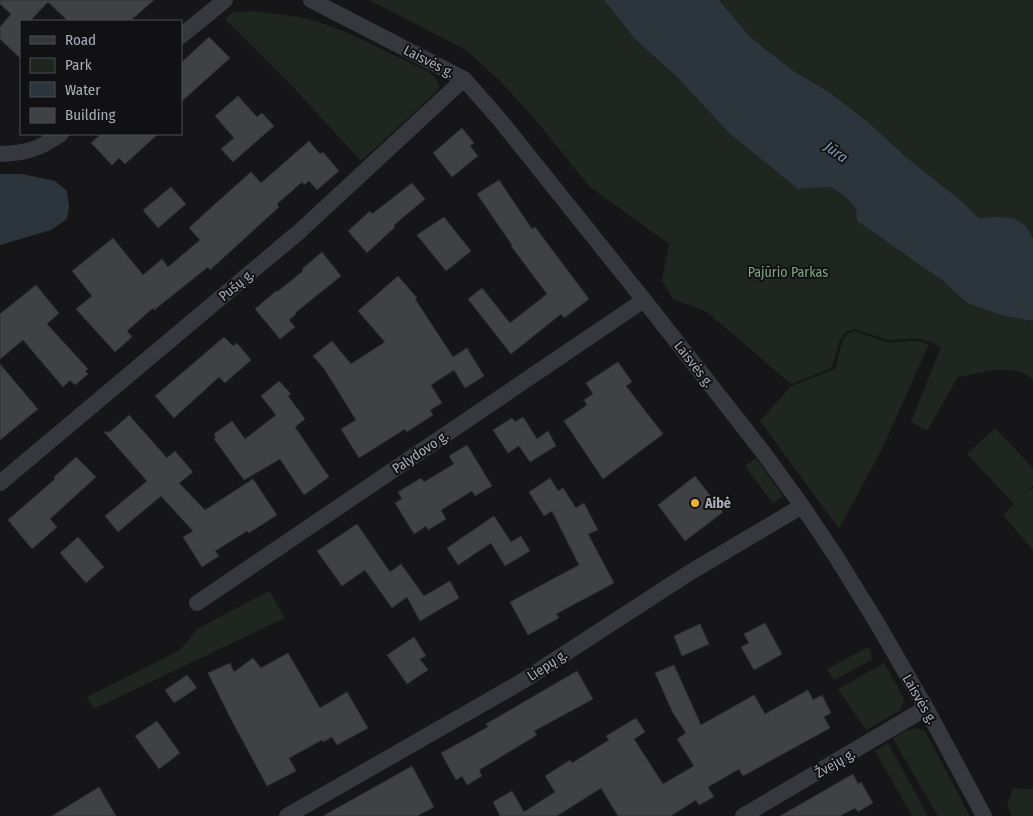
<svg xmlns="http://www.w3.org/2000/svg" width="1033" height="816" font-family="'Fira Sans Condensed',sans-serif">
	<rect width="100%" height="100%" fill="#161618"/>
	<path fill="#1e261f" d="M369,0H604L635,39L678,78L729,133L798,189L830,187L845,196L856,209L857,221L943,281L967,303L1000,315L1033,321V379C1012,362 982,373 958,377L927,431L911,422L941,347L933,343L918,338L889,340L854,329L845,332L839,342L832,368L791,384L707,312L673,299L662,281L669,244L590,187L533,117L500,81L466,50Z
		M719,0H1033V238L1026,226L992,217L979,219L959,199L906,157L868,122L829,92L792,70L749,37Z
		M256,11L299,17L319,22L348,33L429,72L436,79L440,87L433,95L361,161L292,86L225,19L233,12Z
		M854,331L889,343L917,341L929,344L883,447L839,529L760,421L791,386L835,369L842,343L847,334Z
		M995,428L1033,468V486L1023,495L1033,488V550L1003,515L1014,504L967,454Z
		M756,458L783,496L773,504L745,466Z
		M269,591L285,618L94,709L87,697L180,650L197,629Z
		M868,647L871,653L872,660L834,680L827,669Z
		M884,663L904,698L901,710L866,730L838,689Z
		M917,728L925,731L970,816H938L893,739L905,731Z
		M888,743L928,816H912L875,751Z
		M1013,788L1033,789V816H1012L1007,805Z"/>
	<path fill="#2c353c" d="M604,0H719L750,37L792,70L829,92L868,122L906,157L959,199L979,218L992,217L1013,218L1026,226L1033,238V321L1000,315L967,303L943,281L857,221L856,209L845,196L830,187L798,189L729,133L678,78L635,39Z
		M0,174H22L55,181L67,191L69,207L67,219L51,230L0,245Z"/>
	<path fill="#404145" stroke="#303034" d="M0,0H154L130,21H68L48,2L30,21H21V59L0,39V27L11,14L0,4Z
		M209,37L230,58L181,102V63Z
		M238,96L257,117L262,113L274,126L233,162L221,149L234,138L215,116Z
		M462,128L474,143L470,146L478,156L452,177L433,153Z
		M101,134H158L125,164L119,158L112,165L91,143Z
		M309,141L320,154L323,152L339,171L317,190L309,181L304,185L302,182L277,204L279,207L210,270L208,267L154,310L153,308L127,331L132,337L115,352L76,309L92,296L72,271L113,238L143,275L162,259L168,267L200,240L189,228L215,204L251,172L261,183Z
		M499,180L532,229L535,227L589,299L564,318L561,314L511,354L468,299L482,288L510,323L547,294L511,246L512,245L477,194Z
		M412,183L425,199L394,225L395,227L367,253L348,231L370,211L372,214Z
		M171,187L186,204L158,228L143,210Z
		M444,217L471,251L446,271L417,235Z
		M322,252L341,276L295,313L296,314L289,320L295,327L280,339L255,309L276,291L277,292L303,271L302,269Z
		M398,276L417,298L415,299L453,357L467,348L484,376L465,388L454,370L431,385L442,403L430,410L433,415L407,432L405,429L359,458L341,429L356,420L325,370L313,356L332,341L351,364L385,342L358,311Z
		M36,285L59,313L47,324L88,369L85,371L88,374L75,385L70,380L63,387L23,340L0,359V314Z
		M224,337L233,346L237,343L251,360L225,383L219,377L174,418L155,396Z
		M618,362L632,382L626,386L663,434L603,479L564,421L587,405L584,400L593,394L586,383Z
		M0,364L38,409L0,440Z
		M279,381L291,394L288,396L305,419L295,427L329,477L304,495L280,459L244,480L214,439L216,437L214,434L232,421L245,439L276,415L261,396Z
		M129,415L167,458L175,451L193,472L179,483L205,510L253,479L277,515L249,533L247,531L215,551L219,556L202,567L183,537L193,531L161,496L118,532L105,516L147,481L104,432H110Z
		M523,417L537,439L548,431L556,446L530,462L519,446L508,453L493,430L512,418L515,422Z
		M467,445L492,486L475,496L472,491L441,510L446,519L428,530L426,526L414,534L395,503L402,499L398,492L421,478L424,482L454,464L449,456Z
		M76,457L96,477L50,519L57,527L32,549L8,520L55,479L54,477Z
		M695,476L723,512L685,541L658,505Z
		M550,478L558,491L563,488L576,508L584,503L598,530L588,534L614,583L556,614L559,618L528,635L510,602L579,565L552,511L544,516L529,492Z
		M494,516L511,542L521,536L530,551L505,566L491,543L458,565L447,548Z
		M357,524L390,572L401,564L424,596L450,581L459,598L420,621L407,597L392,608L365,570L342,586L317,551Z
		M78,537L104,567L86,583L60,553Z
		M765,623L782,654L754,670L741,647L749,643L744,634Z
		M700,624L709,644L682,656L674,636Z
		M414,637L426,656L420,659L428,670L407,684L387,655Z
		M288,653L320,708L347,692L368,728L337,745L332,737L323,742L322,740L289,758L296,771L267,786L231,719L208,673L230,663L234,672L253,658L261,668Z
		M674,665L701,725L754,695L765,714L808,690L813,700L822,695L831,713L824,717L830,728L743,776L739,769L708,787L714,797L699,805L696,800L671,816H618L601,788L557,816H500L493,802L512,791L524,812L555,792L545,776L570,760L572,763L609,740L606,736L636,718L645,732L634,739L663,784L694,766L677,739L686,733L673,713L655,673Z
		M577,671L593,699L534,731L537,735L479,770L482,776L467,785L462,776L456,780L441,753L488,727L486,724Z
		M187,675L197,688L174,703L165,690Z
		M157,721L180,753L159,769L135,736Z
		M412,766L434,807L417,816H323Z
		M853,774L858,784L861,782L873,803L858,812L855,808L840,816H780Z
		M99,787L116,816H52Z"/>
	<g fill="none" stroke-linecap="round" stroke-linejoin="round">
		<path stroke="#37383d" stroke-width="16" d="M311,0L464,79L500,120L644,300L763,452L802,506L835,555L877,623L926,708L984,816
			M181,36L225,0
			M0,154C27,153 39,149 61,134
			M0,483L300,231L464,79
			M197,603L644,300
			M287,816L521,682L689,573L802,506
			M743,816L926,708"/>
	</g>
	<circle fill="#f2b134" stroke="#111113" stroke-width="2" cx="695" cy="503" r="5"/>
	<g text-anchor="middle" stroke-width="4" stroke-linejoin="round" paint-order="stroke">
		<g font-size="14" fill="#a8adb8" stroke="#111113">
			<text transform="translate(429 61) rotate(27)" y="5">Laisvės g.</text>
			<text transform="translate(236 285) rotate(-40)" y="5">Pušų g.</text>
			<text transform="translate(694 364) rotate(52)" y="5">Laisvės g.</text>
			<text transform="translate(420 452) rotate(-34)" y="5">Palydovo g.</text>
			<text transform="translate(547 665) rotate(-33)" y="5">Liepų g.</text>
			<text transform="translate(920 699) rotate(60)" y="5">Laisvės g.</text>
			<text transform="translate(835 763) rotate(-30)" y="5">Žvejų g.</text>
		</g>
		<g font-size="14" fill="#7fa381" stroke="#111113">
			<text x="788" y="277">Pajūrio Parkas</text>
		</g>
		<g font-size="14" font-weight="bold" fill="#a8adb8" stroke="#111113" text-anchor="start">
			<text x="705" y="508">Aibė</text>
		</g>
		<g font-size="15" font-style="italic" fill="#7f9bb3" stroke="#111113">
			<text transform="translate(836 152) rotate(36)" y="5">Jūra</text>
		</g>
	</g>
	<rect x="20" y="20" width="162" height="115" fill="#111113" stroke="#4d4f55"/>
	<rect x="30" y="36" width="25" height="8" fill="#37383d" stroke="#4d4f55"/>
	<text x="65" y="45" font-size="15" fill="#a8adb8">Road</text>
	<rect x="30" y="58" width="25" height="15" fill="#1e261f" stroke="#4d4f55"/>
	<text x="65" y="70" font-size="15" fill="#a8adb8">Park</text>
	<rect x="30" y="82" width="25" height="15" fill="#2c353c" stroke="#4d4f55"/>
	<text x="65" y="95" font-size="15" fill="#a8adb8">Water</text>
	<rect x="30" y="108" width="25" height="15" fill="#404145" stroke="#4d4f55"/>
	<text x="65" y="120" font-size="15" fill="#a8adb8">Building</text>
</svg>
